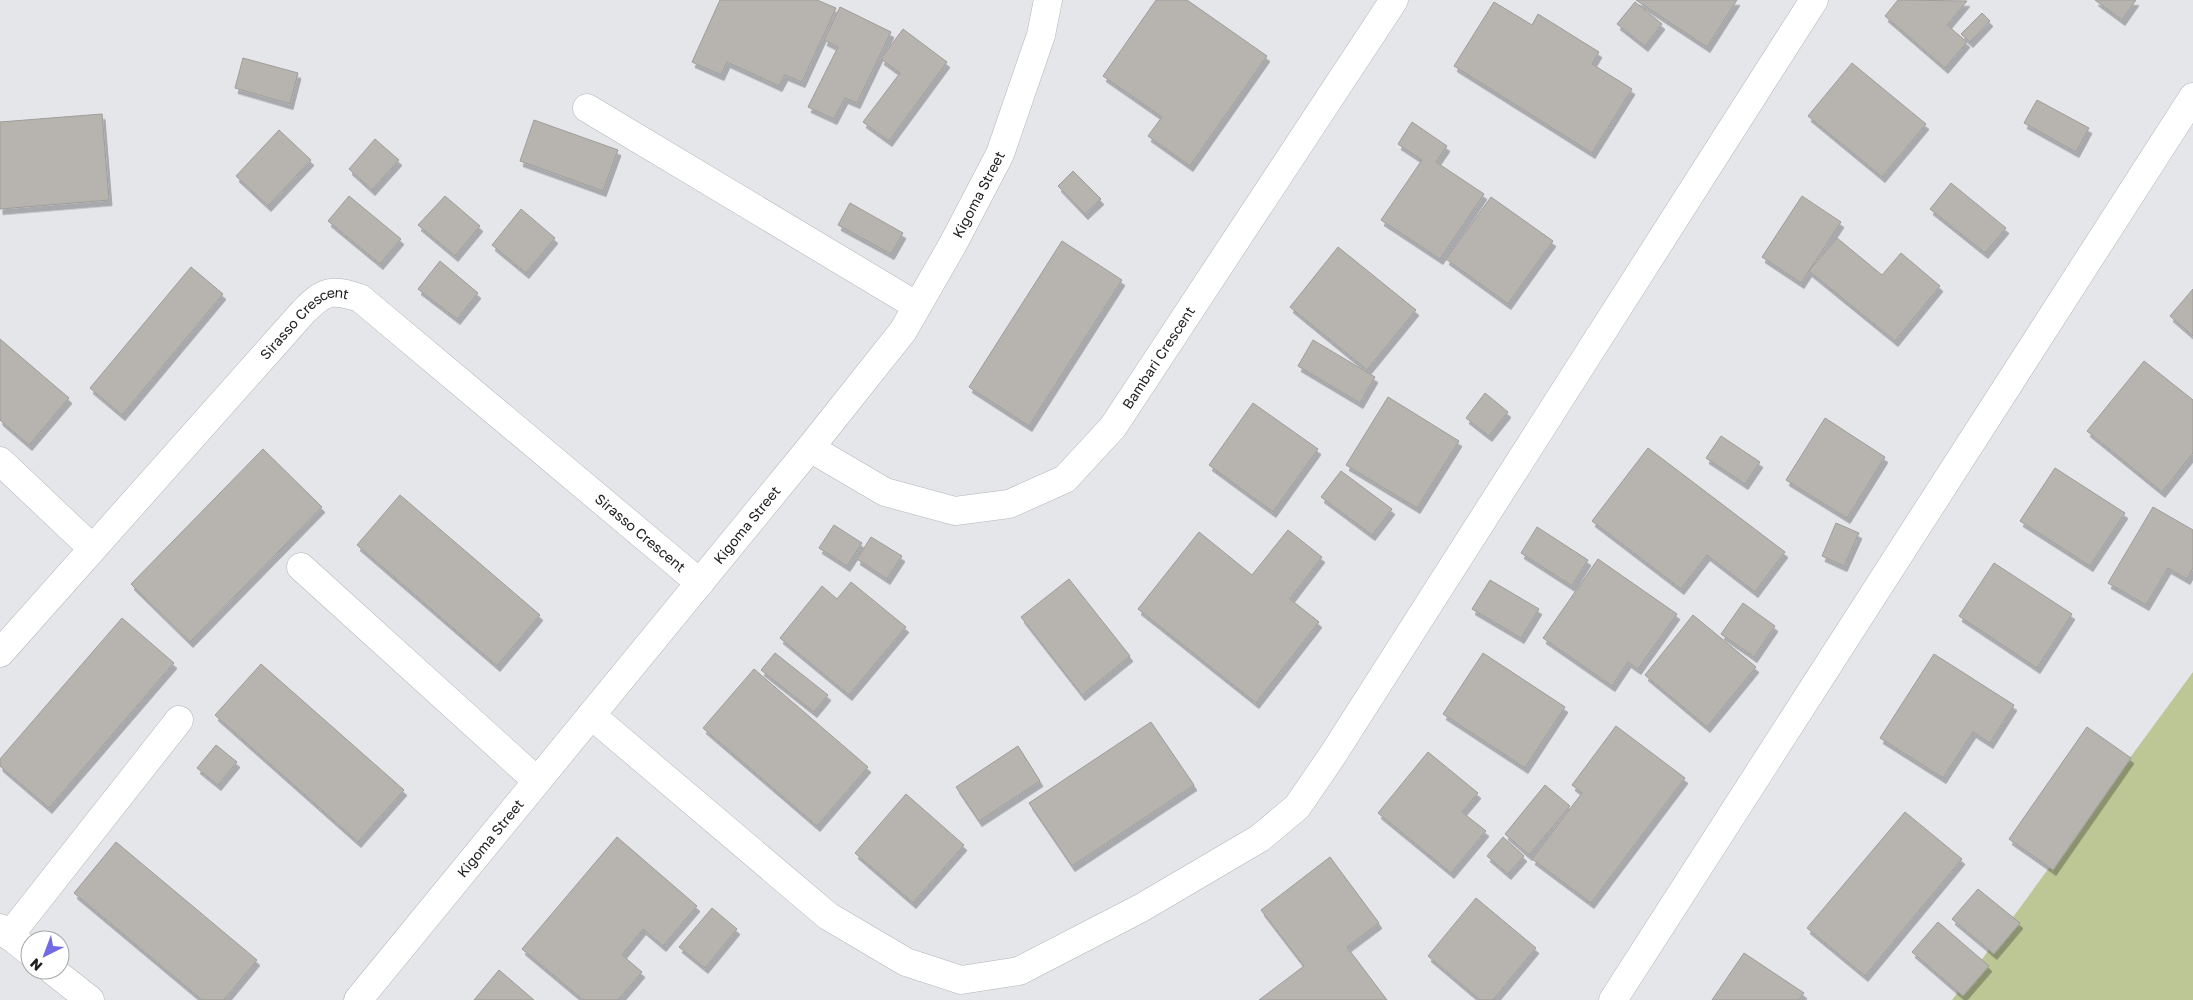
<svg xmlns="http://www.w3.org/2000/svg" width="2193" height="1000" font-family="'Golos Text',sans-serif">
	<defs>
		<filter id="shadow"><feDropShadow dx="3" dy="5.5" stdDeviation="0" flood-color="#0004"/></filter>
	</defs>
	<rect width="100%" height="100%" fill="#e4e6ea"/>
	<path fill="#bdc796" d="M2193,672V1000H1952Z"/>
	<path fill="#b7b4b0" stroke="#9f9c99" filter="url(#shadow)" d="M720,0H817L836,8L802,82L785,75L779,86L727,62L721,75L692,62Z
		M1156,0H1187L1267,56L1190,166L1148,136L1162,117L1103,76Z
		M1636,0H1737L1707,47Z
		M1898,0L1967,1L1947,25L1967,42L1945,68L1885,16Z
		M2095,0H2136L2122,20Z
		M1494,2L1532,25L1538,14L1599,52L1592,64L1632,89L1592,153L1454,66Z
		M1635,2L1662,24L1645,46L1617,24Z
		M840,7L891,32L857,103L845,98L834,119L808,107L838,47L824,40Z
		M1982,13L1990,21L1970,42L1961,34Z
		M903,29L947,62L889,141L863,122L900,73L881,59Z
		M243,58L298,73L290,104L235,88Z
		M1852,63L1926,124L1882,177L1808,116Z
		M2037,100L2089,128L2076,152L2024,123Z
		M102,114L109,200L0,209V122Z
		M534,120L618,150L603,191L520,161Z
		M1412,122L1447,146L1436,162L1484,194L1440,259L1381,220L1422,160L1398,144Z
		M279,130L311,160L268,206L236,176Z
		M375,139L399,160L372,190L349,169Z
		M1073,171L1101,199L1085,214L1058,186Z
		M1951,183L2006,228L1985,253L1930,209Z
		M349,196L401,239L380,264L328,221Z
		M445,196L480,226L455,256L418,225Z
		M1802,196L1841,222L1801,283L1762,257Z
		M1491,197L1553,241L1508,304L1446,259Z
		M850,203L903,233L891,254L838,225Z
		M521,209L555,238L526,273L492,245Z
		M1837,238L1882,275L1901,253L1940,286L1895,341L1809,271Z
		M1062,241L1122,280L1029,426L969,387Z
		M1338,247L1416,310L1367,370L1290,307Z
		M440,261L478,293L457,319L418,289Z
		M191,267L223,294L122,415L90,388Z
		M2193,289V336L2170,316Z
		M0,339L69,398L29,445L0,420Z
		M1313,340L1375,377L1360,403L1298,366Z
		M2144,361L2193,400V453L2162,492L2087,431Z
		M1485,393L1508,412L1489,436L1466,418Z
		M1388,397L1459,441L1417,508L1346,465Z
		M1253,403L1318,449L1273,512L1209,465Z
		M1825,418L1885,457L1847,518L1786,480Z
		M1721,436L1760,462L1745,484L1706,458Z
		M1648,448L1785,552L1755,592L1707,555L1681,589L1592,521Z
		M263,449L322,507L190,642L131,584Z
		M2055,468L2125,513L2090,566L2020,521Z
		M1341,471L1392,509L1372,535L1321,497Z
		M400,495L540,615L497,666L357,545Z
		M2153,507L2193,530V568L2187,579L2168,568L2146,605L2108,583Z
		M1836,523L1859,533L1844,566L1822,556Z
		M834,525L862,543L847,566L819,548Z
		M1537,527L1588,560L1572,586L1521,553Z
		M1288,530L1322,557L1290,599L1319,622L1256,703L1138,609L1199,532L1252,575Z
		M871,537L902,556L887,579L857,559Z
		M1598,559L1677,614L1638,669L1628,662L1612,686L1543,638Z
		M1994,563L2072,614L2037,668L1959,616Z
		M1069,579L1130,656L1082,695L1021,617Z
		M1490,580L1539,609L1521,638L1472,609Z
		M851,582L906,627L849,695L780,638L822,586L837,599Z
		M1743,603L1775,626L1754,657L1721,634Z
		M1693,615L1756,667L1707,727L1645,675Z
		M122,618L174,663L49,808L0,766V759Z
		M775,653L828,695L814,712L761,670Z
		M1483,653L1565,707L1525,768L1443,714Z
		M1934,654L2014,705L1990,743L1973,732L1943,778L1880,738Z
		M261,664L404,790L358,842L215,715Z
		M754,669L868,767L817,826L703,728Z
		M1151,722L1194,785L1072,866L1029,803Z
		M1616,726L1685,778L1591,903L1532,859L1582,793L1572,785Z
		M2087,727L2131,758L2053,870L2009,839Z
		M216,745L237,762L218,785L197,768Z
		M1018,746L1040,781L979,821L956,787Z
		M1428,752L1478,793L1462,812L1486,831L1451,873L1378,813Z
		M1545,785L1570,806L1529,855L1505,834Z
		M906,794L964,845L913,903L855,853Z
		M1905,812L1962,859L1865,976L1807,928Z
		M617,837L697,906L663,946L643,929L622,955L642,972L618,1000H583L522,949Z
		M1503,837L1524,856L1508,874L1487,856Z
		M116,842L257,960L224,1000H202L74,893Z
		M1330,857L1379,923L1347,947L1387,1000H1259L1304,966L1261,910Z
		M1978,889L2020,923L1994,954L1952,919Z
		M1476,898L1536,948L1493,1000H1480L1428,956Z
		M712,908L737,929L705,968L679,947Z
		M1938,922L1989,966L1963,996L1912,952Z
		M1744,953L1804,993L1799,1000H1712Z
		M499,970L534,1000H474Z"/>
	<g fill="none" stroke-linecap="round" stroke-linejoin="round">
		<defs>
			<g id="minor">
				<path d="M587,108L917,306"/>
				<path id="s1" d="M810,448L885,492L955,511L1009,504L1065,479L1113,427L1394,0"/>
				<path d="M0,461L92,548"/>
				<path d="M301,567L537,781"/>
				<path id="s2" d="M0,653L304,311C325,290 332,289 360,298L700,583"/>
				<path d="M591,715L828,916L906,962L961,980L1019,971L1141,908L1260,838L1297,807L1332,756L1814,0"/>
				<path d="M0,928L30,952"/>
				<path d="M9,936L179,720"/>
				<path d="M52,970L90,1000"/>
				<path id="s3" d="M358,1000L810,448L903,331L953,244L1000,154L1041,35L1048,0"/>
				<path d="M1613,1000L2193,97"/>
			</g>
		</defs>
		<use href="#minor" stroke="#b3b5b9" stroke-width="29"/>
		<use href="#minor" stroke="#fff" stroke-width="28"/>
	</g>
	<g text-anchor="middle" stroke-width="4" stroke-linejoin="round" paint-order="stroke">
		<g font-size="14" fill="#212123" stroke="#fff">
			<text dy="5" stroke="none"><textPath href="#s3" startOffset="1019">Kigoma Street</textPath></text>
			<text dy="5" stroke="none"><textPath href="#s2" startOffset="452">Sirasso Crescent</textPath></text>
			<text dy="5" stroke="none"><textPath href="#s1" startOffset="429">Bambari Crescent</textPath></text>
			<text dy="5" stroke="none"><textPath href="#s3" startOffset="614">Kigoma Street</textPath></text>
			<text dy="5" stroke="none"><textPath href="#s2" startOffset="886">Sirasso Crescent</textPath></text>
			<text dy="5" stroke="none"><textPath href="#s3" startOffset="209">Kigoma Street</textPath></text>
		</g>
	</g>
	<g transform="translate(45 955) rotate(222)"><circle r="24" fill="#ffffff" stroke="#a6a6a7"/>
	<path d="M0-4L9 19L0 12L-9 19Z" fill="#7169e4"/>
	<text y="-8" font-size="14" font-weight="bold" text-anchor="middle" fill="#212123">N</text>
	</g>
</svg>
